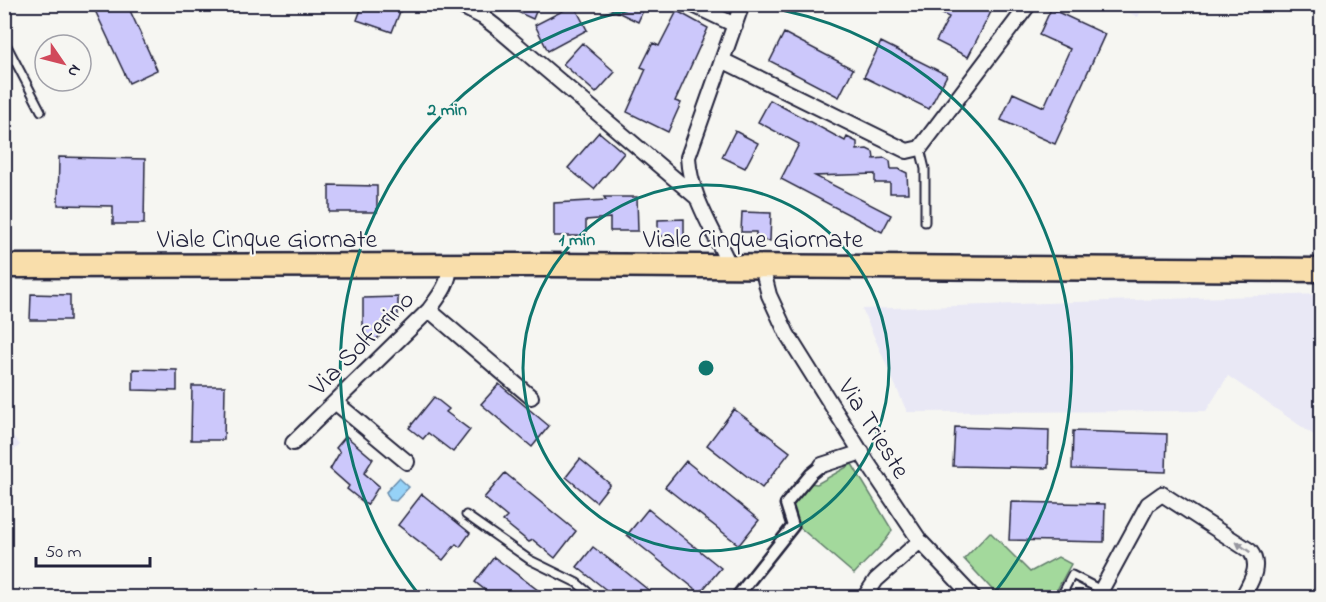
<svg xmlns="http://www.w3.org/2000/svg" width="1326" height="602" font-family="'Indie Flower',sans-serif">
	<rect width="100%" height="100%" fill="#f6f6f2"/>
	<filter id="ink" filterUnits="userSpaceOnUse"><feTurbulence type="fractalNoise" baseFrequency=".0167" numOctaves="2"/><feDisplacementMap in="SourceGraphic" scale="12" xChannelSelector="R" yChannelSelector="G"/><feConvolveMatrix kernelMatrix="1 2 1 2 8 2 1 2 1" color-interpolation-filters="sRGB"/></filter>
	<g filter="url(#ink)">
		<path fill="#e9e8f5" d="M1113,5L1144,4V5L1138,17Z
			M1321,294V440L1228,376L1206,411L907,412L862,309Z
			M4,425L20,445L5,458H4Z"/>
		<path fill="#a3d99c" stroke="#627e6c" stroke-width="1.5" d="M852,464L892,530C887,543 865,561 854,574L797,525L790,505L808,483L817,484Z
			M990,532L1030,572L1058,557L1071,564L1053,597H999L964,559Z"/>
		<path fill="#96d2f7" stroke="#688cac" stroke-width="1.5" d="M399,478L409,487L396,501L390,500L386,492Z"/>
		<path fill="#ccc8fb" stroke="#22223b" stroke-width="1.5" d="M92,4H127L157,70L129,83Z
			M363,4H403L392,32L357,20Z
			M500,4H539L533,19Z
			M601,4H646L638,22Z
			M921,4H995L968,57L936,41L949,17Z
			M574,5L587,30L548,51L535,25Z
			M1051,9L1105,34L1055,144L1001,120L1013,93L1044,107L1070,49L1039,35Z
			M677,11L708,28L675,101L681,103L668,132L627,112L646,69L641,67L653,43L659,46Z
			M784,33L853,69L839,97L770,61Z
			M881,42L947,75L929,109L864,77Z
			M582,43L615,72L596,93L563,64Z
			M770,100L845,141L847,137L857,142V150L867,149L873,152L874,159L885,158L890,161L891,169H899L907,173L908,193H890V183H875V174L815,176L891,215L882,232L781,179L799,144L758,122Z
			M735,131L758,143L745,168L722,157Z
			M599,132L624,153L594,189L568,168Z
			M59,157L145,159L144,224H113V206L58,205Z
			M329,185L377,186V212H329Z
			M604,197H637L638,231H610V218L586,220V236H554V203L606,200Z
			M742,212L771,213L770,241L756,240V232H741Z
			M684,219V242H671V236H658V220Z
			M31,294L70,295V320H30Z
			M398,297V315L392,322H385V330L377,339H363V298Z
			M133,369L177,370V391L133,390Z
			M499,384L549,426L532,447L481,404Z
			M192,386H225L224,440H191Z
			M434,397L449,409L446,412L470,430L453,452L428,433L423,439L409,428Z
			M734,409L790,452L762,488L707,445Z
			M955,427L1049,430L1048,468L953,466Z
			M1073,431L1167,434L1166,472L1072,469Z
			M346,436L373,459L364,473L379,486L367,505L347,489L349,486L330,469L340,452L336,448Z
			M580,459L610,484L596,502L566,477Z
			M686,461L759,520L739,545L665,487Z
			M505,473L576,531L555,558L533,540L529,542L503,521L507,517L484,498Z
			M422,494L470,533L460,547L456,544L443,560L398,525Z
			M1011,502L1105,504L1104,542L1009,540Z
			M648,509L721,568L700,593L627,535Z
			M593,547L626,572L657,597H604L609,592L577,567Z
			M494,557L547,597H494L475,582Z"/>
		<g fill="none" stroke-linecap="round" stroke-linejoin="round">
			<defs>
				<path id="service" d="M4,40L41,111
					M920,148L925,169V222
					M466,515L530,560L577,583L595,598
					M1060,598L1072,575L1101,590"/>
				<path id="pedestrian" d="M736,598L793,526L786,504L811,474L822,465"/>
				<path id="minor" d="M457,4L483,17L496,27L695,196
					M691,4L735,25
					M722,60L907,151L920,148L1029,4
					M730,267C714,230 690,197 688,157L742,4
					M762,267L769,295L787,334L869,465L920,541L974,598
					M429,310L531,397
					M335,402L407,462
					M293,443L429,310C439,296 449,285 450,266
					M822,465L862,452
					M864,598L876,580L920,541
					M1097,598L1148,504L1162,494L1250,551C1262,566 1250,583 1242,598"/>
				<path id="primary" d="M4,266L545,265L1322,270"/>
			</defs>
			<use href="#service" stroke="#22223b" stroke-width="11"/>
			<use href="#pedestrian" stroke="#22223b" stroke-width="15"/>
			<use href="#minor" stroke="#22223b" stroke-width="18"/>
			<use href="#primary" stroke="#22223b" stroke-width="27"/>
			<use href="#service" stroke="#f6f6f2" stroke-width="7"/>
			<use href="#pedestrian" stroke="#f6f6f2" stroke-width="10"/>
			<use href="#minor" stroke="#f6f6f2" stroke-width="14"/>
			<use href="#primary" stroke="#f9deab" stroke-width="22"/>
		</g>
		<defs><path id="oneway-solid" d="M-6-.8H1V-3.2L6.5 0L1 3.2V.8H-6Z" transform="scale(1.5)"/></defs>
		<use fill="#9797a0" href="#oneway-solid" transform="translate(1243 547) rotate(-144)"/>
	</g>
	<g fill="none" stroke="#0f766e" stroke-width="3">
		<circle cx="706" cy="368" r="183"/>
		<path d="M420 596A366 366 0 0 1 661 5M751 5A366 366 0 0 1 992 596"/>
	</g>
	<g text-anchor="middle" stroke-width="4.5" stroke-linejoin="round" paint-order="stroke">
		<g font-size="26" fill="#22223b" stroke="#f6f6f2">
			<text x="267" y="247">Viale Cinque Giornate</text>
			<text x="753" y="247">Viale Cinque Giornate</text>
			<text transform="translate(361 342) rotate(-45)" y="9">Via Solferino</text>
			<text transform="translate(875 428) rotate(58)" y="9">Via Trieste</text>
		</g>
	</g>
	<circle cx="706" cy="368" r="9" fill="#0f766e" stroke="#f6f6f2" stroke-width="3"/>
	<g font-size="18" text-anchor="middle" font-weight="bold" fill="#0f766e" stroke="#f6f6f2" stroke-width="4.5" stroke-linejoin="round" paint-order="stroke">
		<text x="447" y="115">2 min</text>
		<text x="577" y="245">1 min</text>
	</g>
	<rect width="1326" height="602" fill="none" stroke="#f6f6f2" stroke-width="24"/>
	<rect x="12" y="12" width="1302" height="578" fill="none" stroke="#22223b" stroke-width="2" filter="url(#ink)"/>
	<g transform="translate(63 63) rotate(125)"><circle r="28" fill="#f6f6f2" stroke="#a1a1a9" stroke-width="1.5"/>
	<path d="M0-4.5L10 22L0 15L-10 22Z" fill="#d1495b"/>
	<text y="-9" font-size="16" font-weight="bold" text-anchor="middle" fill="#22223b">N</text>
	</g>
	<path d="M36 557v9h114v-9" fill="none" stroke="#22223b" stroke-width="3"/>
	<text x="45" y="557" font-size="18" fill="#22223b" stroke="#f6f6f2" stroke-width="4.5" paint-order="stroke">50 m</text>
</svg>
